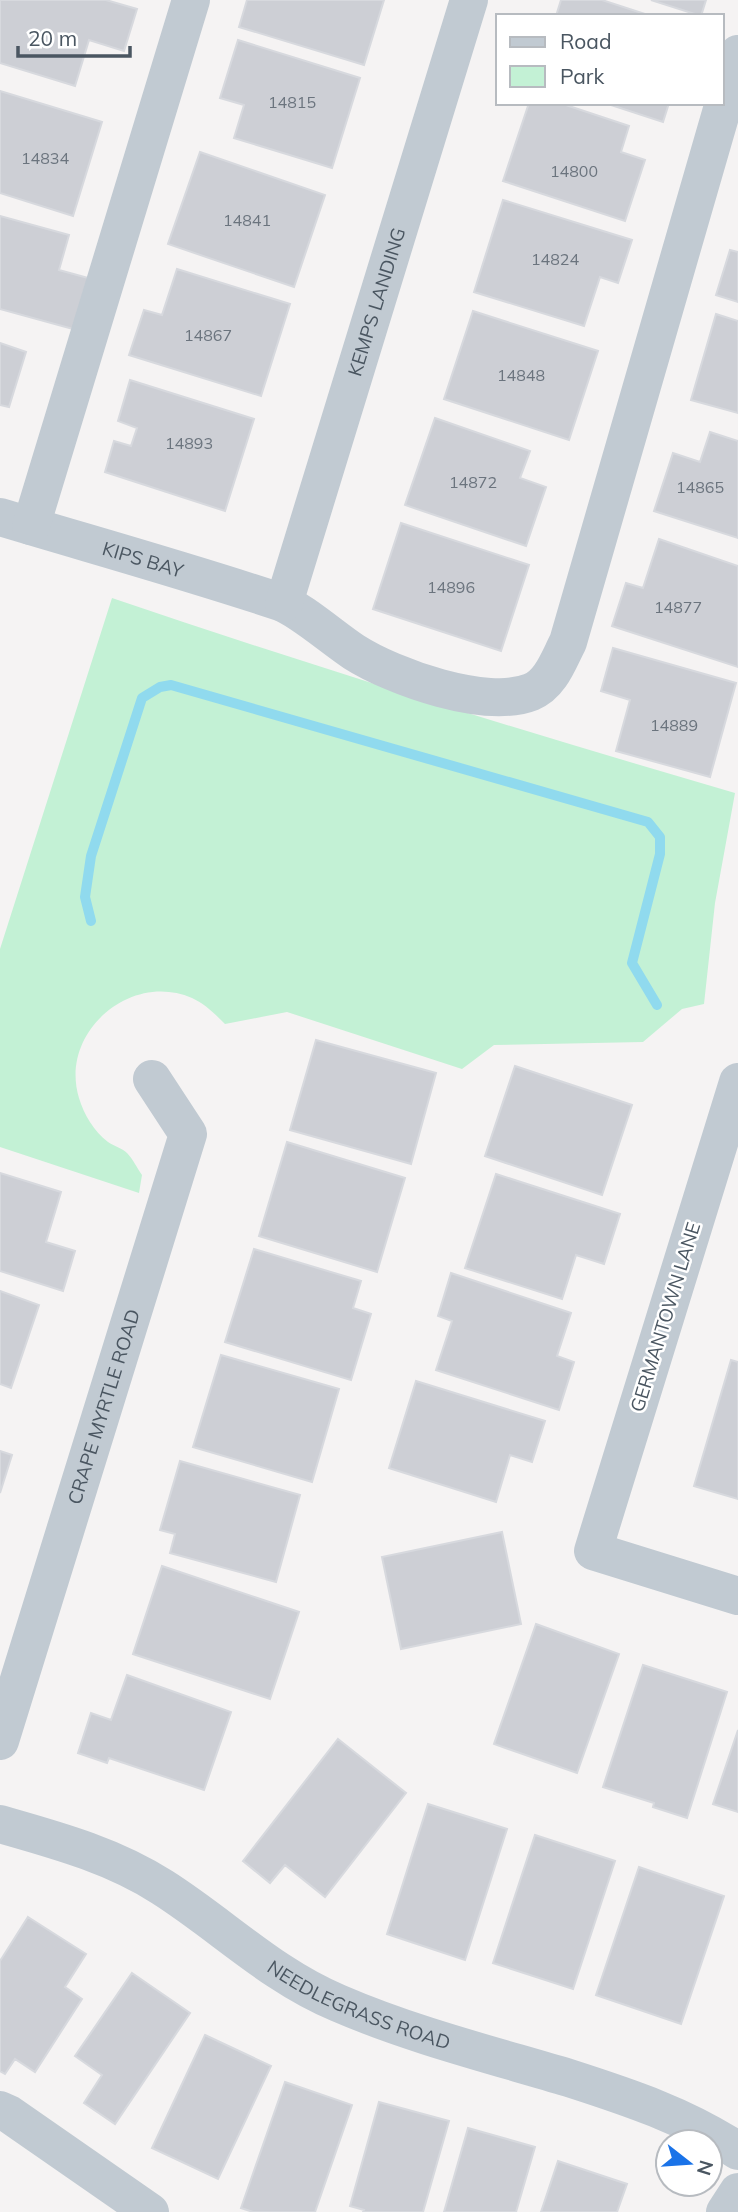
<svg xmlns="http://www.w3.org/2000/svg" width="738" height="2212" font-family="Mulish,sans-serif">
	<rect width="100%" height="100%" fill="#f5f3f3"/>
	<path fill="#c3f1d5" d="M112,598C318,668 526,732 735,793L715,903L704,1004L682,1009L643,1042L494,1045L462,1069L287,1012L225,1024C215,1014 205,1004 192,998C130,971 59,1033 79,1098C84,1115 94,1131 108,1142C114,1146 122,1148 127,1153C133,1159 137,1168 142,1175L139,1193L0,1147V949Z"/>
	<g fill="none" stroke-linecap="round" stroke-linejoin="round">
		<path stroke="#90daee" stroke-width="10" d="M91,921L85,897L91,856L142,698L160,687L171,685L648,822L660,837V854L632,963L657,1005"/>
	</g>
	<path fill="#cdcfd5" stroke="#d7d9de" stroke-width="2" d="M0,0H106L137,9L124,51L89,40L75,86L0,63Z
		M247,0H384L364,65L239,27Z
		M561,0H602L651,16H556Z
		M651,0H706L701,16Z
		M238,40L360,78L332,168L234,138L244,105L220,98Z
		M0,91L102,122L73,216L0,193Z
		M529,103H560L629,126L621,152L645,160L625,221L503,181Z
		M605,103H669L663,122Z
		M200,152L325,195L294,287L168,244Z
		M503,200L632,240L618,283L600,277L584,326L474,292Z
		M0,216L69,235L59,270L88,278L73,329L0,309Z
		M730,250L738,252V302L716,295Z
		M177,269L290,304L261,396L129,355L144,310L162,315Z
		M473,311L598,351L569,440L444,399Z
		M716,314L738,321V413L691,400Z
		M0,343L26,352L9,407L0,405Z
		M130,380L254,419L225,511L105,472L114,441L131,446L137,428L118,421Z
		M435,418L530,451L520,478L546,487L526,546L405,505Z
		M710,432L738,441V538L654,511L673,453L700,462Z
		M401,523L529,565L501,651L373,609Z
		M659,539L738,566V667L612,626L626,583L643,588Z
		M613,648L736,683L710,777L616,751L630,700L601,691Z
		M316,1040L436,1073L411,1164L290,1130Z
		M515,1066L632,1105L602,1195L485,1156Z
		M287,1142L405,1178L377,1272L259,1236Z
		M0,1173L61,1192L46,1242L75,1251L63,1291L0,1271Z
		M496,1174L620,1214L604,1264L576,1255L562,1299L465,1268Z
		M254,1249L361,1281L353,1308L371,1314L351,1380L225,1342Z
		M451,1273L571,1313L557,1356L574,1362L559,1410L436,1370L452,1321L438,1316Z
		M0,1291L39,1305L11,1388L0,1384Z
		M221,1355L339,1389L312,1482L193,1447Z
		M731,1360L738,1362V1499L694,1486Z
		M416,1381L545,1421L532,1462L510,1455L496,1502L389,1468Z
		M0,1451L12,1455L0,1493Z
		M180,1461L300,1495L276,1582L170,1553L175,1534L160,1530Z
		M502,1532L521,1624L401,1649L382,1557Z
		M162,1566L299,1612L270,1699L133,1654Z
		M536,1624L619,1654L577,1773L494,1744Z
		M643,1665L727,1692L687,1818L653,1807L654,1803L603,1787Z
		M127,1675L231,1712L204,1790L109,1758L107,1763L78,1753L91,1713L111,1720Z
		M738,1730V1812L713,1804Z
		M338,1739L406,1793L325,1897L285,1865L270,1883L243,1861Z
		M428,1804L507,1829L465,1960L387,1934Z
		M535,1835L615,1861L573,1989L493,1963Z
		M639,1867L724,1896L681,2024L596,1995Z
		M28,1917L86,1954L65,1987L82,1999L35,2072L15,2059L5,2074L0,2071V1961Z
		M132,1973L190,2013L115,2124L84,2103L102,2075L75,2056Z
		M205,2035L271,2066L218,2179L152,2148Z
		M285,2082L352,2105L315,2212H253L241,2208Z
		M379,2102L449,2121L423,2212H363L364,2210L350,2206Z
		M468,2128L535,2147L516,2212H444Z
		M558,2161L627,2184L617,2212H541Z"/>
	<g fill="none" stroke-linecap="round" stroke-linejoin="round">
		<g stroke="#c1cad2" stroke-width="38">
			<path id="s1" d="M0,517C93,545 187,571 280,602C300,609 334,639 354,652C393,677 486,710 531,692C551,684 559,659 568,642L738,54"/>
			<path d="M31,526L191,0"/>
			<path id="s2" d="M284,603L469,0"/>
			<path d="M738,1082L593,1551L738,1596"/>
			<path id="s3" d="M0,1741L188,1134L152,1079"/>
			<path id="s4" d="M0,1824C56,1840 112,1855 162,1887C222,1925 271,1975 338,2003C412,2035 492,2055 569,2078C628,2097 686,2116 738,2151"/>
			<path d="M0,2110L9,2114L150,2212"/>
			<path d="M725,2212L738,2192"/>
		</g>
	</g>
	<g text-anchor="middle" stroke-width="5" stroke-linejoin="round" paint-order="stroke">
		<g font-size="16" fill="#6b747e">
			<text x="292" y="108">14815</text>
			<text x="45" y="164">14834</text>
			<text x="574" y="177">14800</text>
			<text x="247" y="226">14841</text>
			<text x="555" y="265">14824</text>
			<text x="208" y="341">14867</text>
			<text x="521" y="381">14848</text>
			<text x="189" y="449">14893</text>
			<text x="473" y="488">14872</text>
			<text x="700" y="493">14865</text>
			<text x="451" y="593">14896</text>
			<text x="678" y="613">14877</text>
			<text x="674" y="731">14889</text>
		</g>
		<g font-size="19" fill="#4a5661" stroke="#fff">
			<text dy="7" stroke="none"><textPath href="#s2" startOffset="315">KEMPS LANDING</textPath></text>
			<text dy="7" stroke="none"><textPath href="#s1" startOffset="149">KIPS BAY</textPath></text>
			<text transform="translate(665 1317) rotate(-73)" y="7">GERMANTOWN LANE</text>
			<text dy="7" stroke="none"><textPath href="#s3" startOffset="350">CRAPE MYRTLE ROAD</textPath></text>
			<text dy="7" stroke="none"><textPath href="#s4" startOffset="406">NEEDLEGRASS ROAD</textPath></text>
		</g>
	</g>
	<rect x="496" y="14" width="228" height="91" fill="#ffffff" stroke="#b7bbc0" stroke-width="2"/>
	<rect x="510" y="37" width="35" height="10" fill="#c1cad2" stroke="#b7bbc0" stroke-width="2"/>
	<text x="560" y="49" font-size="21" fill="#4a5661">Road</text>
	<rect x="510" y="66" width="35" height="21" fill="#c3f1d5" stroke="#b7bbc0" stroke-width="2"/>
	<text x="560" y="84" font-size="21" fill="#4a5661">Park</text>
	<g transform="translate(689 2163) rotate(107)"><circle r="33" fill="#ffffff" stroke="#b7bbc0" stroke-width="2"/>
	<path d="M0-5L12 26L0 18L-12 26Z" fill="#1a73e8"/>
	<text y="-10" font-size="19" font-weight="bold" text-anchor="middle" fill="#4a5661">N</text>
	</g>
	<path d="M18 46v10h112v-10" fill="none" stroke="#4a5661" stroke-width="3.5"/>
	<text x="28" y="46" font-size="21" fill="#4a5661" stroke="#ffffff" stroke-width="5" paint-order="stroke">20 m</text>
</svg>
